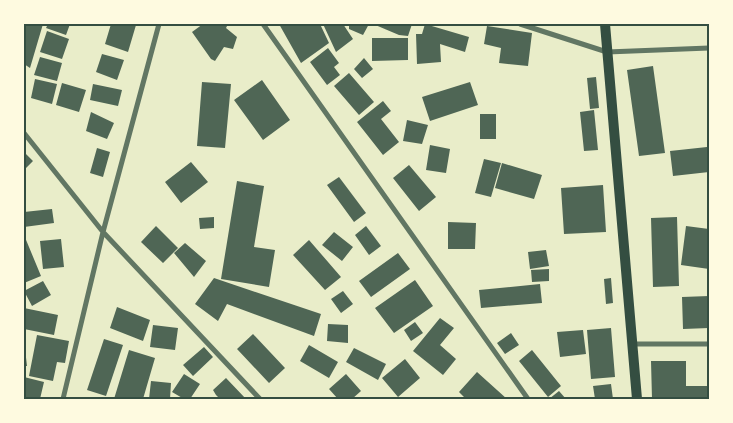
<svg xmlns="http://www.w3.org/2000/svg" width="733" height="423" font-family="Jost,sans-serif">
	<rect width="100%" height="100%" fill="#e9edc9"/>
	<path fill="#4f6655" d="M24,24H43L30,68L24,64Z
		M48,24H70L66,35L46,28Z
		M111,24L136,25L128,52L105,44Z
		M203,24H228L226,28L237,37L233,49L224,47L215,61L211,59L192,32Z
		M279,24H320L329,43L301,63Z
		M323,24H343L353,39L336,52Z
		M349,24H369L363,35L349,29Z
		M373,24H412L408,36L399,35Z
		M425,24L469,37L465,52L440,44L441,62L417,64L416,34H422Z
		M487,26L532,33L528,66L499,63L501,48L484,44Z
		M47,31L69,39L62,59L40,52Z
		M372,38H408V60L372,61Z
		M328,48L339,63L334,67L340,75L327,85L310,62Z
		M102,54L124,60L117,80L96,72Z
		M40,57L62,63L57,81L34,75Z
		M364,58L373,69L362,78L354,69Z
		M653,66L665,153L639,156L627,70Z
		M349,73L374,102L359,115L334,86Z
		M596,77L599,108L590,109L587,78Z
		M35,79L57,84L52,104L31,98Z
		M262,80L290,120L263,140L234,100Z
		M202,82L231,84L225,148L197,146Z
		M470,82L478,105L430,121L422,97Z
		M62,83L86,90L79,112L56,105Z
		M93,84L122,90L118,106L90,100Z
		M383,101L391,111L381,119L399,142L383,155L357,122Z
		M594,110L598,150L584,151L580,112Z
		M91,112L114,123L107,139L86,131Z
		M480,114H496V139H480Z
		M407,120L428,125L422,144L403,141Z
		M430,145L450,149L446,173L426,170Z
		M707,147L709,172L673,176L670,151Z
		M97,148L110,152L103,177L90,173Z
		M24,152L33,161L24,170Z
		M484,159L501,163L491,197L475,193Z
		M191,162L208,182L181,203L165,182Z
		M502,163L542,175L534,199L495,188Z
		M409,165L436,197L419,211L393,178Z
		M339,177L366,213L354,222L327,185Z
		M237,181L264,186L254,247L275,250L269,287L221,279Z
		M603,185L606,232L564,234L561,188Z
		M52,209L54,223L24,227V212Z
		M214,217V228L200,229L199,218Z
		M677,217L679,286L653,287L651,218Z
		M448,222L476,223L475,249H448Z
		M156,226L178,248L163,263L141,242Z
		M366,226L381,246L369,255L355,235Z
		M686,226L709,229V269L681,265Z
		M334,232L353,247L342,261L322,245Z
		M24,235L41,276L24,283Z
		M61,239L64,267L43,269L40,241Z
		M309,240L341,277L325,290L293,255Z
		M185,243L206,261L194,277L174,253Z
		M546,250L549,266L530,269L528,252Z
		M398,253L410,269L371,297L359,281Z
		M549,269V281L532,282L531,270Z
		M214,278L321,314L314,336L227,304L218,321L195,304Z
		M611,278L613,303L606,304L604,279Z
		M415,280L433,306L394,333L375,308Z
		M43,281L51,295L32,306L24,291Z
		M540,284L542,303L481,308L479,290Z
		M343,291L353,304L341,313L331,299Z
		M709,296V328L683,329L682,297Z
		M117,307L150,320L143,341L110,328Z
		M24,308L58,315L54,335L24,329Z
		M440,318L454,328L440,345L456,359L443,375L413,351Z
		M415,322L423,333L411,341L404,330Z
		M328,324L348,325V343L327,341Z
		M153,325L178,328L175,350L150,347Z
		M611,328L615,377L591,379L587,330Z
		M583,330L586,354L560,357L557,332Z
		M511,333L519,345L505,354L497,343Z
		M253,334L285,368L269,383L237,349Z
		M37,335L69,341L65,363L57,362L53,381L29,376Z
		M104,339L123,345L106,396L87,390Z
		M309,345L338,362L329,378L300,361Z
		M204,347L213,357L193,376L183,365Z
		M354,348L386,364L378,380L346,362Z
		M24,349H25L27,366H24Z
		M129,350L155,358L143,399H114Z
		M532,350L561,386L548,397L519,361Z
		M405,359L420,378L398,397L382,378Z
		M651,361H686V386H709V399H652Z
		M477,372L507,399H466L459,392Z
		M184,374L200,384L190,399H184L172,392Z
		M346,374L361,391L352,399H338L329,389Z
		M24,377L44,382L40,399H24Z
		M226,378L246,399H220L216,395L213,390Z
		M151,381L171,383L170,399H149Z
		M611,384L613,399H595L593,386Z
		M559,391L566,399H549Z"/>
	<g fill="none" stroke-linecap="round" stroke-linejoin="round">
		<path stroke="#617663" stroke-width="5" d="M263,24L528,399
			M520,24L607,52L709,48
			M24,133L103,232L260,399
			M633,344H709
			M63,399L103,232L159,24"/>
		<path stroke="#344e41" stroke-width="10" d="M605,24L637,399"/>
	</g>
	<rect width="733" height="423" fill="none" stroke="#fefae0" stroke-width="50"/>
	<rect x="25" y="25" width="683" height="373" fill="none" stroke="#344e41" stroke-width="2"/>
</svg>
